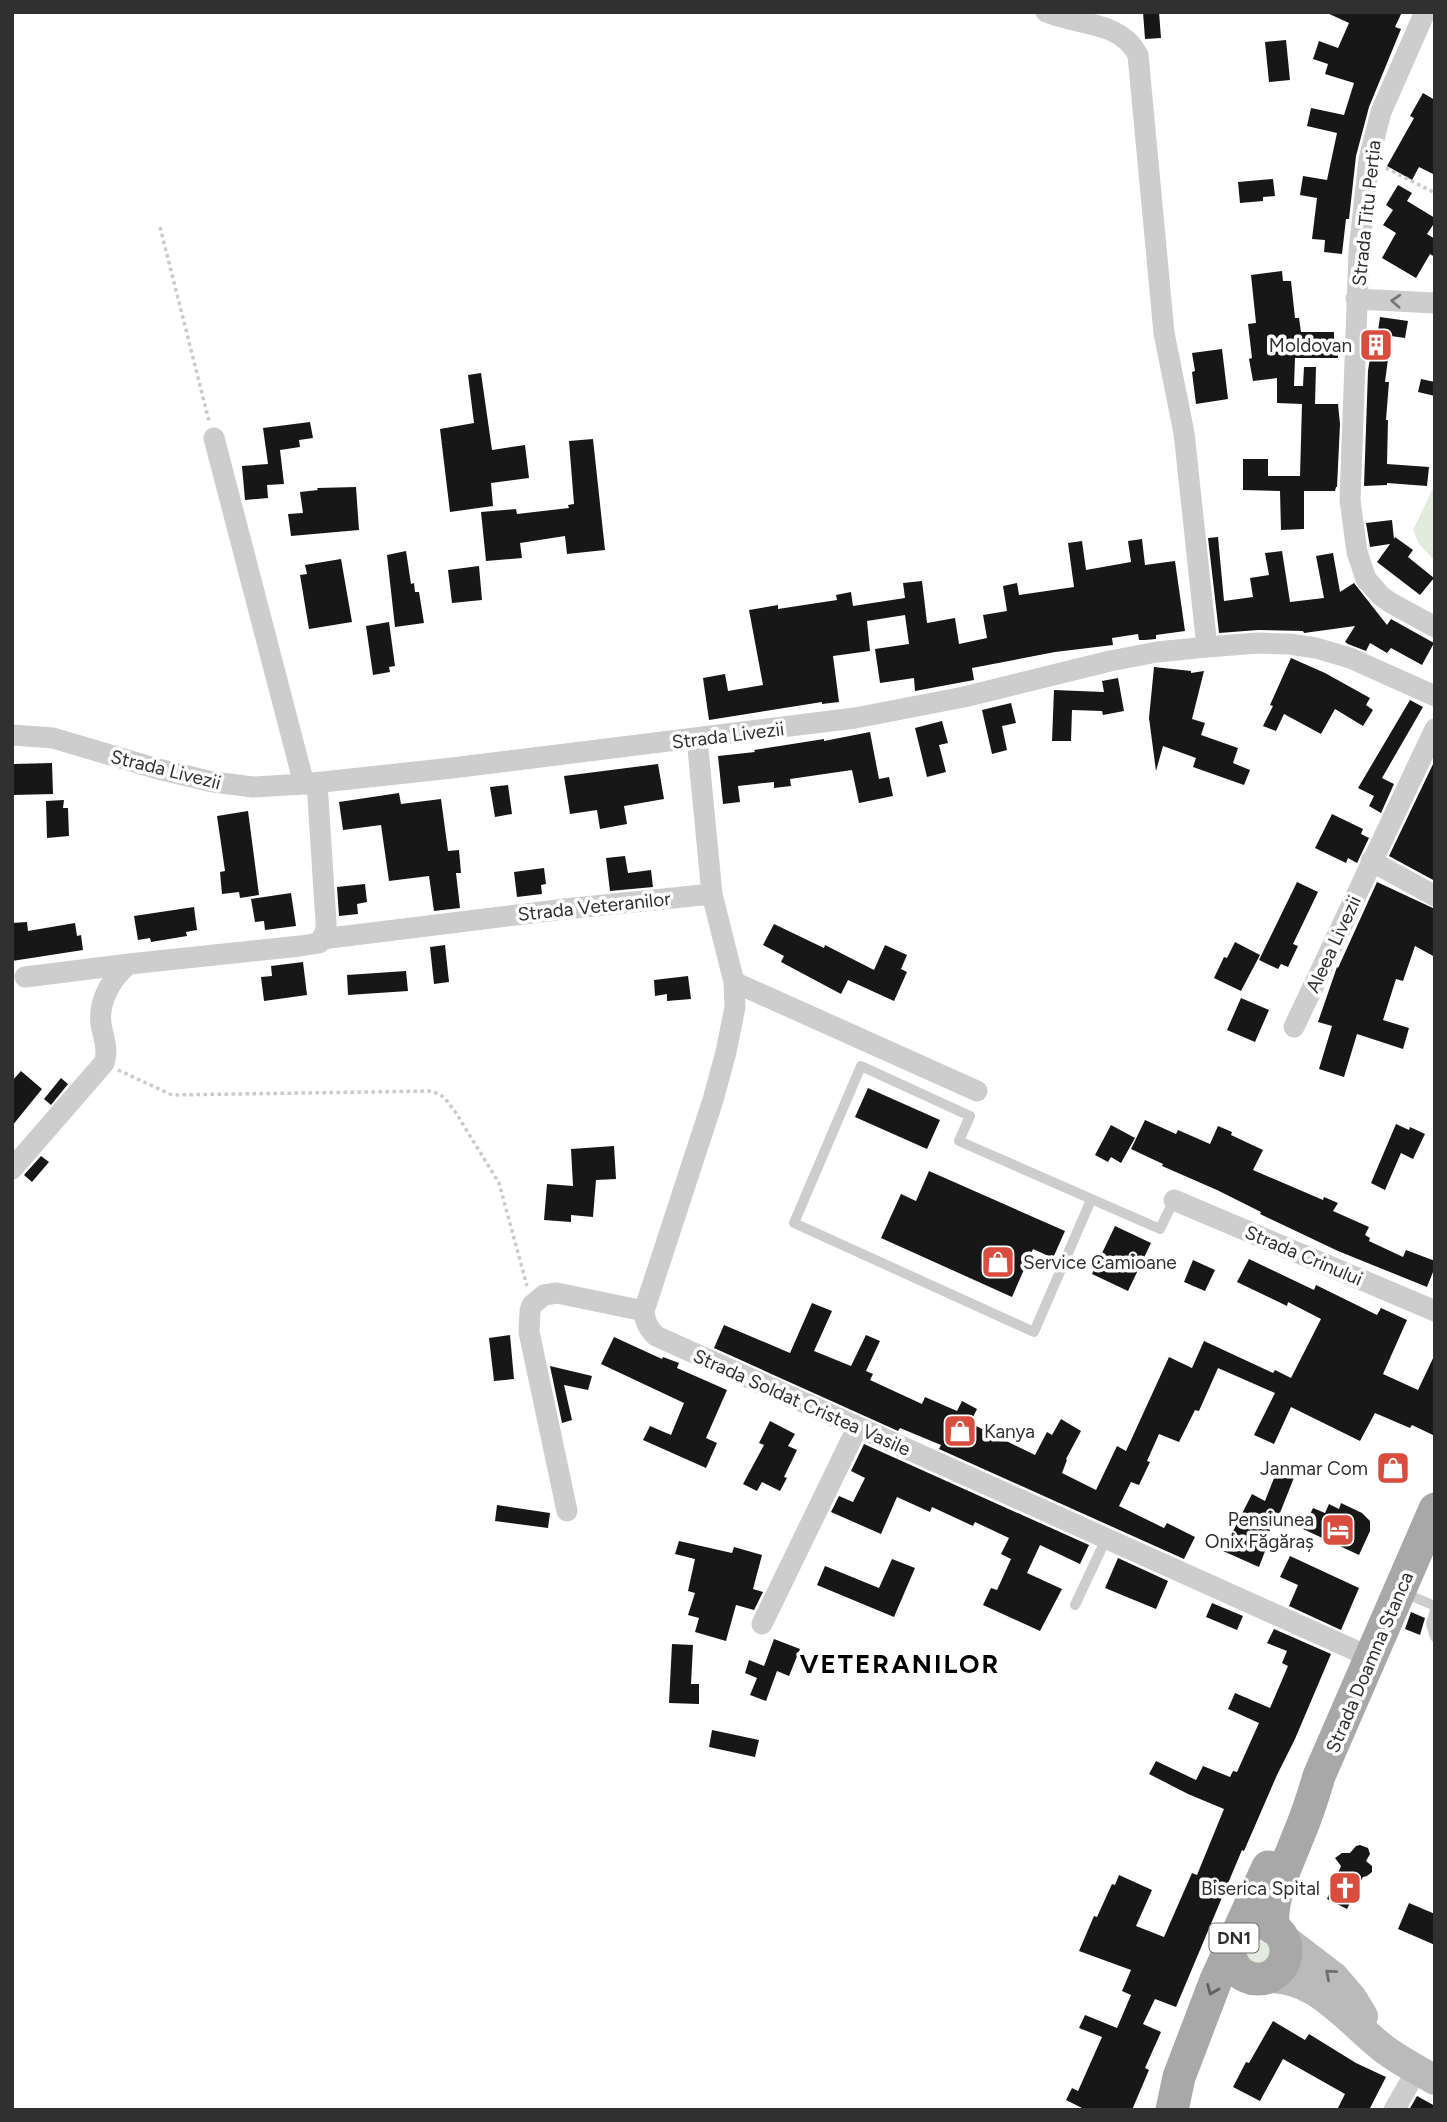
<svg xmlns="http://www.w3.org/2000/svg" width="1447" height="2122" font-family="Figtree,sans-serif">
	<rect width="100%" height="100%" fill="#fff"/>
	<path fill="#e3ebdf" d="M1435,484V561L1419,544L1413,530Z
		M1245 1952a14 14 0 1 1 28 0a14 14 0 1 1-28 0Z"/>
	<path fill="#171717" d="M1143,12H1159L1161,38L1145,39Z
		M1325,12H1402L1395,27L1401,29L1369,107L1356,156L1349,219H1346L1342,254L1324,252L1325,240L1312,239L1317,198L1300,195L1303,176L1327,180L1337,133L1307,126L1311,108L1344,115L1354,83L1325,74L1328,64L1313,59L1319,41L1338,48L1349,23Z
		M1286,40L1290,80L1269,82L1265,42Z
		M1423,93L1435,100V175L1419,167L1412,180L1387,166L1414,118L1410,116Z
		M1273,179L1275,196L1263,197V201L1240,203L1238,182Z
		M1398,185L1412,193L1407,201L1435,218V222L1427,234L1435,239V257L1430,254L1416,278L1382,258L1396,233L1383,225L1393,210L1386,205Z
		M1282,271L1283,281H1291L1295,318H1299L1301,332H1334V341H1338V358H1295L1294,386H1303L1304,367H1316L1315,404H1338L1340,424L1337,487H1336L1335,491H1304V529L1281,530L1280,491L1243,490V459H1268V476H1300L1302,404L1277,403V378L1253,381L1249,359L1252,358L1248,324L1256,323L1251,275Z
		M1380,317L1408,321L1405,338L1391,336L1385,382H1389L1386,420H1388L1387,464L1429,467L1427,486L1387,483V485L1364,486L1368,371L1371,351H1369V337L1377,338Z
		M1222,349L1228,399L1196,404L1192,372L1195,371L1192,353Z
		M481,373L492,450L525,445L529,478L491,483L493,506L450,512L440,429L474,423L468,375Z
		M1421,379L1435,382V396L1418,392Z
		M310,422L313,438L299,440L300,447L280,450L284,484L267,485L268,498L245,500L242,466L268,464L263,428Z
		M593,439L605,550L567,554L565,536L520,543L522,558L486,561L481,512L516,509L517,514L569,508L568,505L574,504L569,441Z
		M356,487L359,530L291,536L288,514L303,513L300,492L318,490L317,488Z
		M1392,520L1394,539L1395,537L1413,550L1408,557L1434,578L1420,595L1377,562L1390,544L1370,547L1366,523Z
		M1218,537L1224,601L1253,597L1250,578L1269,575L1265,553L1282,551L1290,602L1324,598L1316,556L1333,553L1340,592L1354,583L1387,625L1391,619L1434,643L1422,665L1391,648L1387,653L1370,643L1366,651L1348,644L1345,642L1355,626L1304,633L1303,631L1258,630L1219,633L1208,538Z
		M1142,539L1145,565L1175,561L1185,631L1156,635V639L1145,640H1139L1138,634L1112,638L1113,645L1055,652L972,668L974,680L915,691L914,678L880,683L875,649L909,644L905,615L867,621L870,651L833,656L839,702L822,704V702L709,720L703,678L725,674L728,691L763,685L749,610L778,605V609L837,600L836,595L851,592L853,606L905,598L903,583L922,581L927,623L955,618L959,644L987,638L983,615L1007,611L1003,586L1017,583L1019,595L1074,587L1068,543L1082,541L1086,570L1131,562L1128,541Z
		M406,551L411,584L414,583L415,592H419L424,623L395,627L387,555Z
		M341,559L352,622L309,629L300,575L307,574L305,565Z
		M479,566L482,600L452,603L448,570Z
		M389,622L395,666L389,667L390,672L373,675L366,626Z
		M1291,658L1325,673L1370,698L1366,705L1373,710L1363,726L1335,709L1321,734L1284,714L1276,731L1263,726L1273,706L1270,705Z
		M1154,667L1191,671V673L1204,671L1192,719L1205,723L1201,735L1238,748L1233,763L1250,770L1244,785L1193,767L1196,758L1163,746L1156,771L1149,718Z
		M1118,678L1124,711L1103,715L1102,711L1072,710L1071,741H1052L1054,690L1104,692L1102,681Z
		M1410,700L1423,707L1382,778L1394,784L1381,813L1369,806L1374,796L1358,788Z
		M1011,703L1016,723L1002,726L1007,750L992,754L982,710Z
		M942,721L948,743L939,745L946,772L927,777L915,728Z
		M870,732L879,779L889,777L893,796L859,803L852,770L790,779L791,786L774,788V782L738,786L740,802L723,804L718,756L755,752L754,750L824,739V741Z
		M1435,760V881L1389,856Z
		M52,763L53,794L13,795V764Z
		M658,764L664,799L624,806L627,824L600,829L597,810L570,814L564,776Z
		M508,785L512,814L495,817L490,787Z
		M399,793L401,804L441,799L448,851L459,850L461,873H456L460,908L434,911L429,876L389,881L381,825L343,830L339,802Z
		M64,800L63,808H68L69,836L47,838L46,801Z
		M248,811L259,895L240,898L239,892L222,894L220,872L225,871L217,816Z
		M1332,814L1363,829L1361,834L1369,838L1357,863L1348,858L1346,863L1315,848Z
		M625,856L628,873L651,870L653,887L610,891L606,858Z
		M544,868L546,884L541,885L542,894L517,897L514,872Z
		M1297,882L1318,892L1293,944L1298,946L1288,967L1281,964L1278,969L1259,960Z
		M1377,882L1435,909V957L1415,946L1403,981L1396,979L1383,1020L1409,1028L1403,1049L1357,1034L1344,1077L1319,1069L1332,1026L1318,1022L1337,967L1338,968Z
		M365,884L367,902L357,904L358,914L339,916L337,887Z
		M291,893L296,926L265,930L264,921L255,922L251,899Z
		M194,907L197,930L186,932L187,936L151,942L150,938L138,940L134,916Z
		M27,922L28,931L75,923L77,936L81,935L83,950L12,961V923Z
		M774,924L824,948L825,945L874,970L885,945L907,955L901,969L907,972L894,1001L848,980L841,994L781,962L784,956L763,945Z
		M1235,942L1260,955L1241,991L1214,978L1224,957L1227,958Z
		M445,945L449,982L434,984L430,947Z
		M303,962L307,995L264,1001L261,977L272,976L271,966Z
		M406,971L408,991L348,995L347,975Z
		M688,976L691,999L667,1001V994L655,996L654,980Z
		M1241,998L1269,1010L1255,1042L1227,1030Z
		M21,1071L42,1089L12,1126V1081Z
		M61,1078L68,1084L51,1105L44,1099Z
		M868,1088L940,1120L927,1149L855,1117Z
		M1145,1120L1176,1134L1178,1130L1210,1144L1218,1126L1232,1132L1231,1135L1263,1150L1253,1170L1323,1200L1324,1197L1338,1203L1333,1211L1369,1227L1365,1235L1370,1238L1369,1241L1403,1257L1406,1250L1435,1261V1267L1427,1287L1338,1251L1260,1214L1261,1212L1217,1190L1162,1166L1163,1164L1131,1149Z
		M1396,1124L1409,1130L1410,1127L1425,1134L1413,1159L1401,1153L1385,1190L1371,1183Z
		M1111,1125L1135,1138L1121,1163L1111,1157L1108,1162L1095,1155Z
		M614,1146L616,1179L596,1180L593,1217L571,1215V1222L544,1220L547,1184L573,1186L571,1149Z
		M41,1156L49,1162L32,1182L24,1175Z
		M929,1171L1065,1231L1053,1258L1033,1249L1012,1297L881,1238L901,1194L916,1201Z
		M1115,1226L1151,1243L1128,1291L1092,1274Z
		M1249,1259L1314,1290L1316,1285L1377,1315L1381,1308L1407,1320L1383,1374L1418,1390L1435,1354V1436L1412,1425L1410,1428L1375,1413L1360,1441L1291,1407L1274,1444L1254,1435L1275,1393L1218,1368L1199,1411L1195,1410L1179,1442L1159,1434L1147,1461L1150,1462L1139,1485L1131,1482L1119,1506L1164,1528L1167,1523L1195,1537L1184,1559L939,1449L941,1445L900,1428L898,1431L714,1348L724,1325L790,1353L812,1303L832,1311L814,1351L851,1366L866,1335L880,1341L866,1371L873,1374L870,1380L922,1404L925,1397L957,1411L962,1401L977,1409L970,1423L1035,1455L1047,1432L1052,1435L1061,1419L1081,1431L1066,1459L1067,1460L1062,1473L1096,1490L1117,1446L1126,1451L1169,1357L1192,1368L1204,1341L1273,1373L1275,1370L1291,1378L1321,1319L1288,1302L1287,1306L1237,1282Z
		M1193,1260L1215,1270L1205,1291L1184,1282Z
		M510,1335L514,1379L494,1381L489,1338Z
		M614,1337L662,1359L663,1357L679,1363L677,1368L727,1390L706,1438L717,1443L706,1468L643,1440L650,1426L671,1435L684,1403L601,1364Z
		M550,1366L592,1376L588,1390L564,1385L572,1420L562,1423Z
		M770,1421L795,1434L788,1446L797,1450L784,1477L787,1478L780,1491L762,1482L757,1491L743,1484L764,1445L759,1443Z
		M864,1444L1089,1545L1080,1564L1040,1545L1027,1573L1062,1589L1040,1631L983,1605L991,1588L997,1590L1011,1559L1001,1554L1009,1538L975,1522L973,1526L932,1507L930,1512L897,1497L881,1534L831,1512L839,1496L853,1502L865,1478L851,1471Z
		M1280,1463L1297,1470L1278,1518H1276L1263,1544L1267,1546L1259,1567L1223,1551L1252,1494L1265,1501Z
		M1341,1503L1362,1513L1370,1521V1531L1359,1555L1303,1529L1313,1508L1325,1513L1329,1504L1339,1509Z
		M497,1505L550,1513L548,1528L495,1521Z
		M679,1541L732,1553L734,1547L762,1555L753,1589L763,1592L754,1610L736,1605L726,1641L695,1632L699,1618L688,1615L695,1593L688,1591L695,1559L675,1554Z
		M1290,1556L1359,1588L1341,1630L1289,1606L1298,1585L1280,1577Z
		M1118,1558L1168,1581L1156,1609L1105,1588Z
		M892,1559L915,1568L894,1617L817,1585L825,1566L879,1588Z
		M1212,1603L1243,1616L1237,1630L1206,1617Z
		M1411,1612L1425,1618L1420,1635L1405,1629Z
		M1274,1629L1331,1654L1295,1739L1277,1775L1244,1851L1242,1850L1176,2007L1155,1999L1143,2024L1161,2032L1145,2068L1149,2070L1132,2110H1086L1066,2100L1072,2088L1078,2091L1102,2037L1079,2028L1085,2015L1117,2028L1131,1995L1122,1991L1131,1970L1079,1951L1094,1916L1097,1917L1112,1884L1115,1885L1119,1875L1152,1890L1136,1926L1164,1937L1192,1873L1197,1875L1224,1809L1188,1794L1149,1774L1156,1761L1196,1780L1203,1766L1230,1777L1233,1771L1237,1772L1259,1723L1228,1709L1235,1693L1270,1708L1288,1666L1282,1663L1287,1651L1267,1643Z
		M774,1639L800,1649L789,1676L777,1671L766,1701L750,1695L757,1678L745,1673L749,1660L764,1666Z
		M672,1644L693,1645L691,1684H699V1704L669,1703Z
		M712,1730L759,1740L755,1757L709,1747Z
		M1360,1845L1368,1848L1370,1854L1366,1861L1372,1866V1872L1367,1876L1363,1877L1347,1909L1327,1899L1341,1866L1335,1858L1342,1853H1350L1356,1846Z
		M1409,1903L1435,1914V1945L1398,1929Z
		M1273,2021L1305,2040L1309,2034L1356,2063L1386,2077L1369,2110H1337L1345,2094L1283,2059L1260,2101L1233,2087L1246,2062L1249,2063Z
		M1417,2096L1435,2106V2110H1409Z"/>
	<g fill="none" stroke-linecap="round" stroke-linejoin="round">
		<path stroke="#cacaca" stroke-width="3.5" stroke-dasharray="3.5 3.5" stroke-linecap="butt" d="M1386,168L1435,193
			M160,227L209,421
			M118,1070L172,1095L432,1091L444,1097L456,1113L499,1183L527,1286"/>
		<path stroke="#cdcdcd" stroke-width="10" d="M1091,1200L1034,1332L794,1223L861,1066L970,1116L959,1141L1160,1229L1174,1200
			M1402,1592L1435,1606
			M1075,1605L1106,1539
			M1435,1610L1431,1624L1435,1637"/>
		<path stroke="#cdcdcd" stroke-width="21" d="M1046,12C1078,26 1120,20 1138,55L1164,333L1184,433L1207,647
			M1425,12L1381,112L1369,159L1359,251L1350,500L1357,552L1366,579L1381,596L1391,603L1435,627
			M1356,299L1435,303
			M214,438L304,784
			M12,735L53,738L158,769L213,782L253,787L304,784L452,768L855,718L964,697L1110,661L1157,652L1207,647L1258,643L1289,644L1316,648L1350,658L1435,696
			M697,739L712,894L734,982L735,1007L726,1052L713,1100L644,1311C645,1322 648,1328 656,1336L1370,1657
			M1371,861L1435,896
			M322,939L565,909L712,894
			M25,977L129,964L300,946L319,943L326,931V922L317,783
			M734,982L977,1091
			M1294,1027L1435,729
			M12,1169L104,1063C109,1050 103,1037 101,1024C98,1001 112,977 129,964
			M1174,1200L1435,1311
			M567,1511L529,1332L530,1311L532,1305L544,1295L557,1293L644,1311
			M762,1624L857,1428
			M1394,2110L1417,2070"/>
		<path stroke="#bababa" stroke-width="30" d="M1283,1938L1334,1977L1352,1998L1363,2016
			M1262,1979C1312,1971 1349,2022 1384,2049C1400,2061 1418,2070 1435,2080"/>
		<path stroke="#a8a8a8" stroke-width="33" d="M1230 1951a28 28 0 1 1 56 0a28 28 0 1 1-56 0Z
			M1273,1928C1270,1896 1286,1868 1297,1839C1306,1818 1313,1797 1319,1776L1435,1509
			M1172,2110L1179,2077L1216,1980L1268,1867"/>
	</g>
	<defs><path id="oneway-chevron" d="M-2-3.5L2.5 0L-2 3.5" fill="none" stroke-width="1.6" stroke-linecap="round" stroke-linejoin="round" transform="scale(1.75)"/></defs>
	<use stroke="#777" href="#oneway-chevron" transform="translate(1396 301) rotate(-177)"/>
	<use stroke="#6e6e6e" href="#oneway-chevron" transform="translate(1330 1974) rotate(-139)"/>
	<use stroke="#606060" href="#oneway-chevron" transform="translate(1212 1990) rotate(112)"/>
	<defs>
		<symbol id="building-square" viewBox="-11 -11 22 22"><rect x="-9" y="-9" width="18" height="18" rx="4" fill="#d94d3f" stroke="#fff"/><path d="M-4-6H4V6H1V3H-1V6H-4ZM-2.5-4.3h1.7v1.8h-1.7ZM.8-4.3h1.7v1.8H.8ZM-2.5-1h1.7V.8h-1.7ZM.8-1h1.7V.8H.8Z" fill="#fff"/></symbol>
		<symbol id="shop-square" viewBox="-11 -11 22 22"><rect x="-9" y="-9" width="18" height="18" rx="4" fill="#d94d3f" stroke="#fff"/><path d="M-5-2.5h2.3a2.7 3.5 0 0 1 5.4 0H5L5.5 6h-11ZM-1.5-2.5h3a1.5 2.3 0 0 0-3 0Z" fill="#fff"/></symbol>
		<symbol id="hotel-square" viewBox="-11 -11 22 22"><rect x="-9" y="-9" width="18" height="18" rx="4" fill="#d94d3f" stroke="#fff"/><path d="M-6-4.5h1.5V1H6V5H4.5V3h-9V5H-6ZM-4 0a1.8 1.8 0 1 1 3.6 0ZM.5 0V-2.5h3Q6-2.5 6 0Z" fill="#fff"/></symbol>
		<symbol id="church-square" viewBox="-11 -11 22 22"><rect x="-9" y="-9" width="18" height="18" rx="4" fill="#d94d3f" stroke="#fff"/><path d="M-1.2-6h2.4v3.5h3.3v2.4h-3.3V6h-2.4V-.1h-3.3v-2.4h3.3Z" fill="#fff"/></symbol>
	</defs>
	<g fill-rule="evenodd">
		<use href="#building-square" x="1357" y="326" width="38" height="38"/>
		<use href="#shop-square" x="979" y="1243" width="38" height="38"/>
		<use href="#shop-square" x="941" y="1412" width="38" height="38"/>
		<use href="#shop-square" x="1374" y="1449" width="38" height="38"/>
		<use href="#hotel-square" x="1319" y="1511" width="38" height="38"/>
		<use href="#church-square" x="1326" y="1869" width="38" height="38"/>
	</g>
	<g text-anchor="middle" stroke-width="7" stroke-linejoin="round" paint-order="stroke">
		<rect fill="#fff" stroke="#6e6e6e" stroke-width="2" x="1209.5" y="1923.5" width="49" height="29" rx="5"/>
		<g font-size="18" font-weight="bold" fill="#303030">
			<text x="1234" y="1944">DN1</text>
		</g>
		<g font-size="19" fill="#303030" stroke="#fff">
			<text transform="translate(1366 213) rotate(-84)" y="7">Strada Titu Perția</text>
			<text transform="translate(728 735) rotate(-7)" y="7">Strada Livezii</text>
			<text transform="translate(166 769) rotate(14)" y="7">Strada Livezii</text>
			<text transform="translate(594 906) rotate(-6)" y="7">Strada Veteranilor</text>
			<text transform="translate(1333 944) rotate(-65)" y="7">Aleea Livezii</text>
			<text transform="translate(1304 1255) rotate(23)" y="7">Strada Crinului</text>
			<text transform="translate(802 1402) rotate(24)" y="7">Strada Soldat Cristea Vasile</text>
			<text transform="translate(1369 1662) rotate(-67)" y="7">Strada Doamna Stanca</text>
		</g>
		<g font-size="19" fill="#303030" stroke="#fff" text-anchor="end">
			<text x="1352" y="352">Moldovan</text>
			<text x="1023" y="1269" text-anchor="start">Service Camioane</text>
			<text x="984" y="1438" text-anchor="start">Kanya</text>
			<text x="1368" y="1475">Janmar Com</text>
			<text x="1314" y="1526">Pensiunea<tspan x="1314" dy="22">Onix Făgăraș</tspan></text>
			<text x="1320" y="1895">Biserica Spital</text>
		</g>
		<g font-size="26" font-weight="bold" letter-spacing="2" fill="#000" stroke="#fff">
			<text x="900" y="1673">VETERANILOR</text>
		</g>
	</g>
	<rect width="1447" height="2122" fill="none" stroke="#303030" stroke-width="28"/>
</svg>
